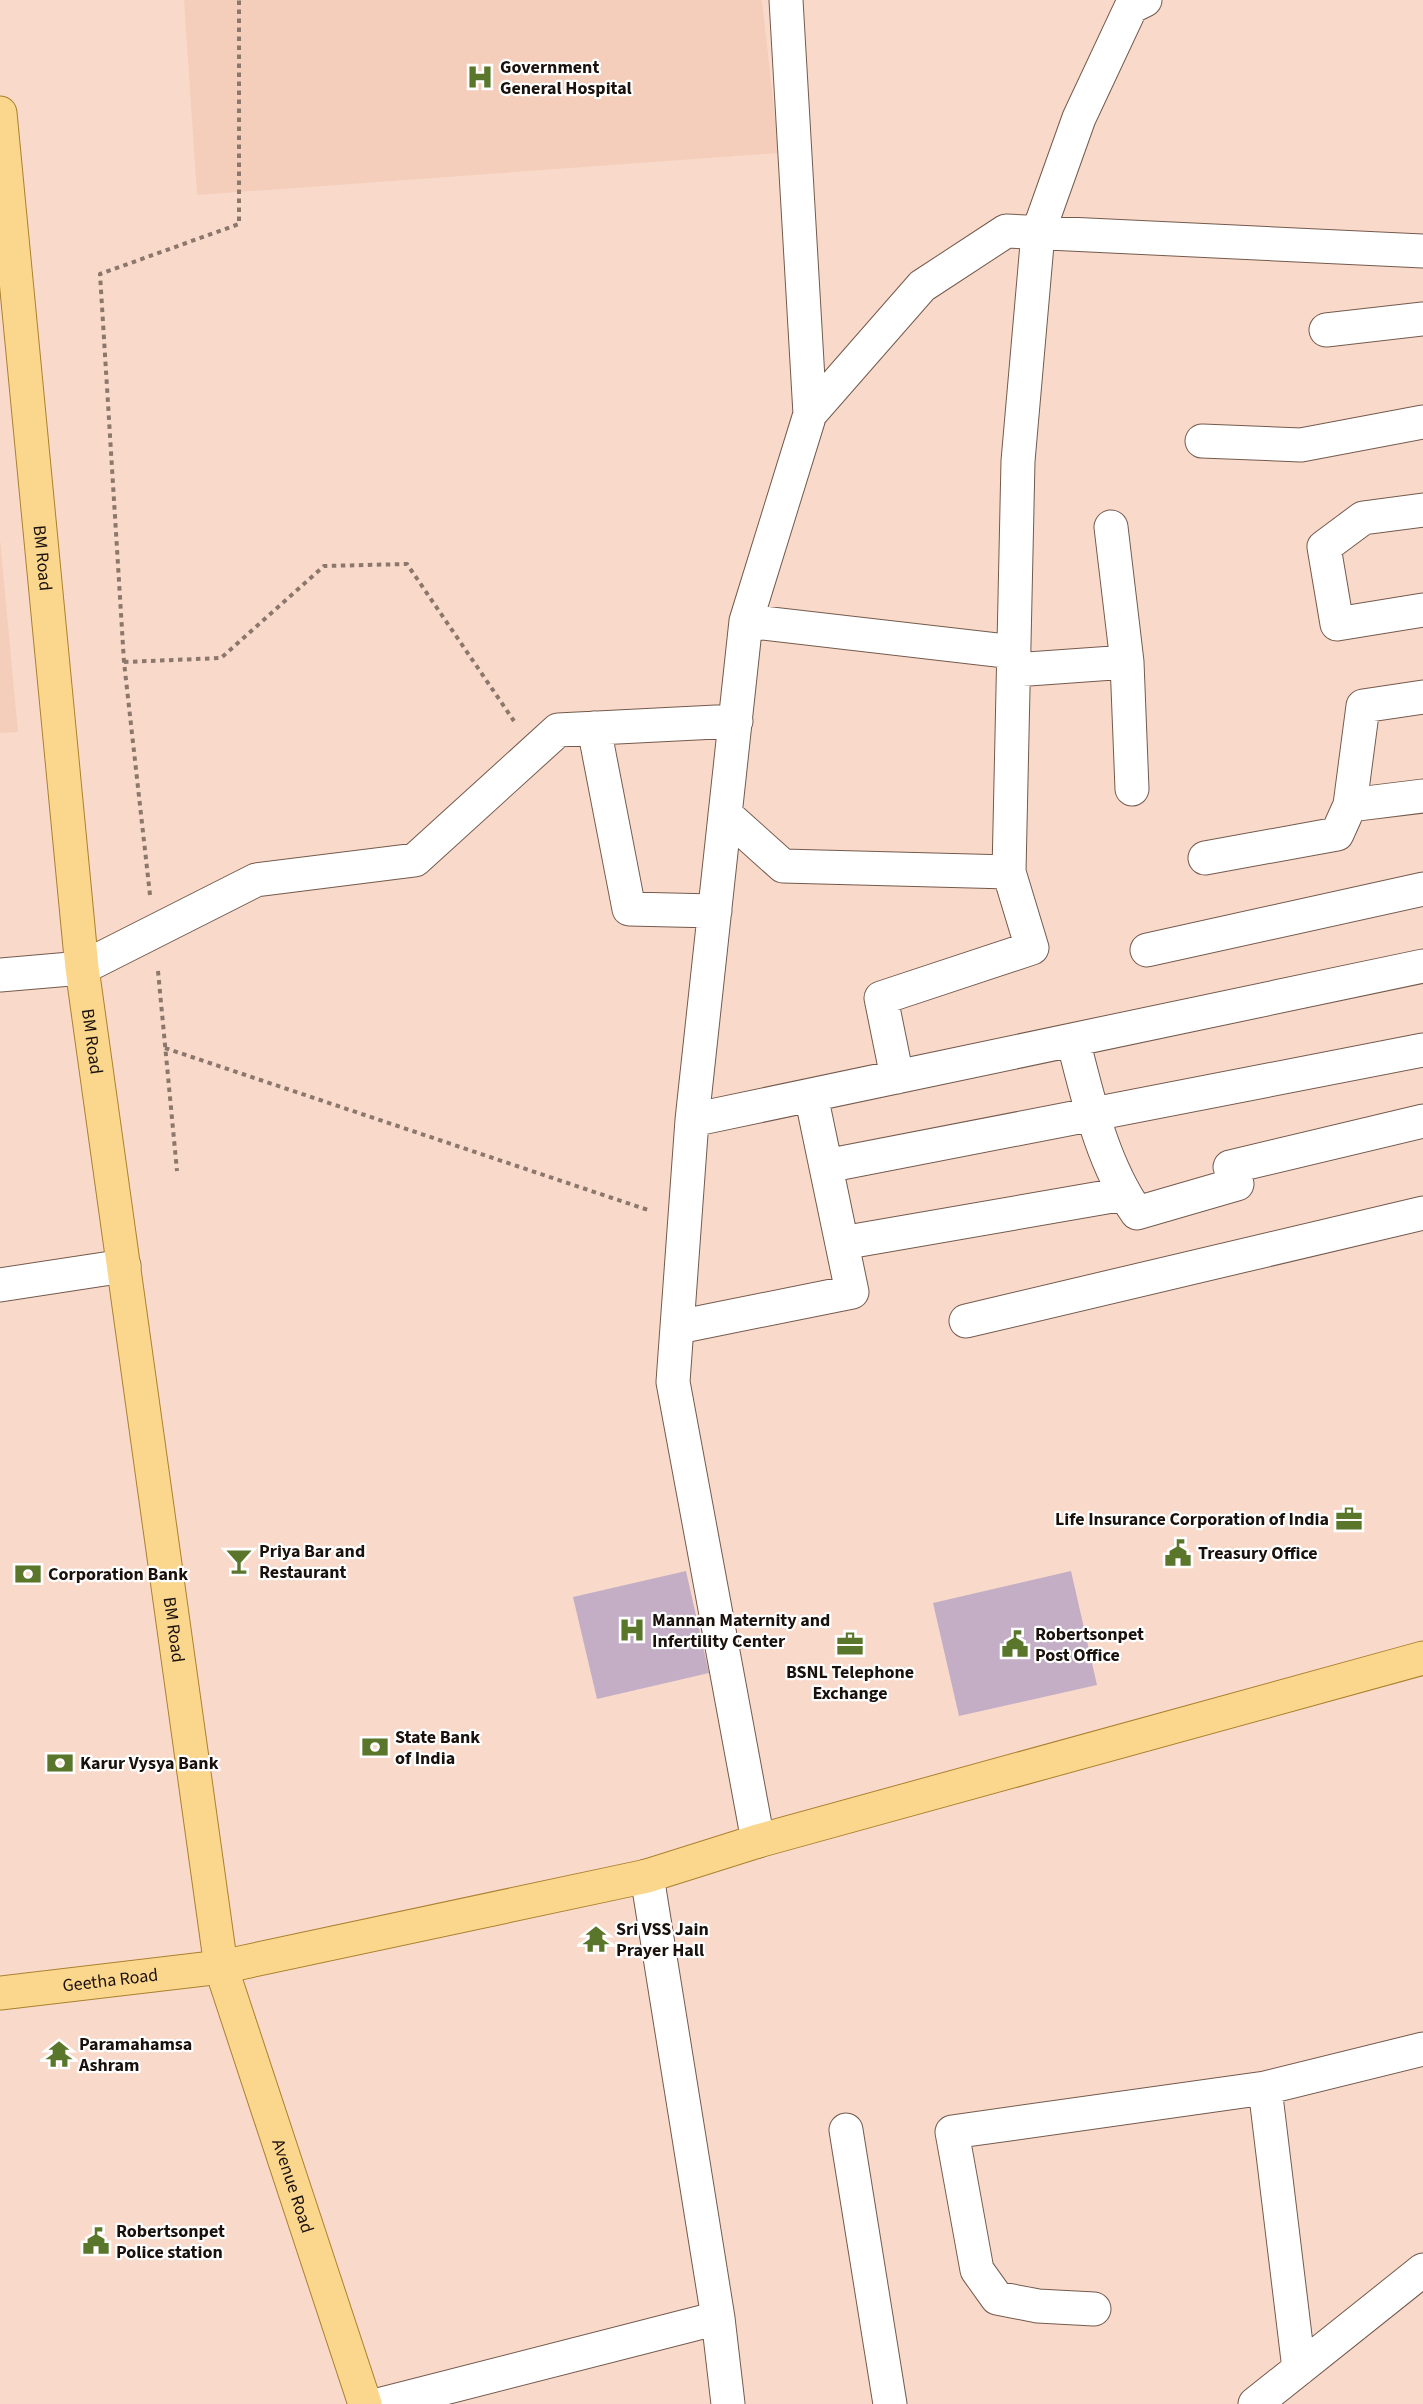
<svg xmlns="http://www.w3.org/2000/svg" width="1423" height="2404" font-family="'Source Sans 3',sans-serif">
	<rect width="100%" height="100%" fill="#f9daca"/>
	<path fill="#f4cebb" d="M184,0H762L779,153L197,195Z
		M0,539L18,732L0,733Z"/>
	<path fill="#c3aec6" d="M686,1571L709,1673L597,1699L573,1597Z
		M1071,1571L1097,1685L959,1716L933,1603Z"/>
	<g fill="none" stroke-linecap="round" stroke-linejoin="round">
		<defs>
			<path id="minor" d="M786,0L810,414
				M1326,330L1423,319
				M1202,441L1301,445L1423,422
				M1423,510L1363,518L1324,547L1337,624L1423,610
				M1111,527L1127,662
				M746,621L1014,652
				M1014,670L1127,662L1132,789
				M594,728L629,909L715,911
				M1350,805L1363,706L1423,697
				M725,814L783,866L1009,872
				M1205,858L1337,834L1350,805L1423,796
				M1147,950L1423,889
				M0,975L82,968L256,880L415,860L558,730L736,721
				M1073,1040C1088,1098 1102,1163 1137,1213L1237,1184L1230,1167L1423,1121
				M897,1077L881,998L1032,948L1009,872L1018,461L1038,233L1079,118L1131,7L1145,0
				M692,1120L746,621L810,414L922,286L1006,231L1423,251
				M826,1166L1423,1050
				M842,1243L1124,1194
				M0,1285L124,1266
				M966,1321L1423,1213
				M678,1327L852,1292L811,1095
				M758,1841L673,1382L692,1120L1423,966
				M647,1876L718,2318L728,2404
				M1265,2088L1299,2369
				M846,2130L890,2404
				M1094,2309L1038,2306L997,2298L977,2270L952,2132L1265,2088L1423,2049
				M382,2404L718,2318
				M1255,2404L1423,2270"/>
			<g id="major">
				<path id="s1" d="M0,113L82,968L221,1967L365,2404"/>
				<path id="s2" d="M0,1993L221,1967L647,1876L758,1841L1423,1658"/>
			</g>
		</defs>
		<use href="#minor" stroke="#745a4d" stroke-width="35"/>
		<use href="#major" stroke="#ab802f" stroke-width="35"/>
		<path stroke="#8c776c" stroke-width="4" stroke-dasharray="4.5 4.5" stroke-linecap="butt" d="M124,662L221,658L324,566L407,564L514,721
			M150,895L124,662L100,274L239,224V0
			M158,971L177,1171
			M165,1048L651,1211"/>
		<use href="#minor" stroke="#fff" stroke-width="33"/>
		<use href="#major" stroke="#fbd78e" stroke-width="33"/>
	</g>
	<defs>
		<symbol id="hospital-bare" viewBox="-9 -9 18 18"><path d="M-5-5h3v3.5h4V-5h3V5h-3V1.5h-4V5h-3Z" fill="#59762b" stroke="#fff" stroke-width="2.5" paint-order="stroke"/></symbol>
		<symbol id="office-bare" viewBox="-9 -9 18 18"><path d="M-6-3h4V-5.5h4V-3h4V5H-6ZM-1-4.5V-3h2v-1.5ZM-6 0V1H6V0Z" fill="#59762b" stroke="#fff" stroke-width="2.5" paint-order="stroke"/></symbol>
		<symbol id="civic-bare" viewBox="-9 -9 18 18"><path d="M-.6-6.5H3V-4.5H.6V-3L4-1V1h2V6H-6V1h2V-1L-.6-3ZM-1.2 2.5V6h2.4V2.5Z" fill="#59762b" stroke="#fff" stroke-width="2.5" paint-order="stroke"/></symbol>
		<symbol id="bar-bare" viewBox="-9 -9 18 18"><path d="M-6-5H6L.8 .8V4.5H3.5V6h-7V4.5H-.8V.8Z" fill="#59762b" stroke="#fff" stroke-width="2.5" paint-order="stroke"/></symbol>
		<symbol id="bank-bare" viewBox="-9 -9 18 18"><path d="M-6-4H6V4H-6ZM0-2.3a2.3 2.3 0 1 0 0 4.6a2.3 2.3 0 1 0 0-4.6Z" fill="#59762b" stroke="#fff" stroke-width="2.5" paint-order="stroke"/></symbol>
		<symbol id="temple-bare" viewBox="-9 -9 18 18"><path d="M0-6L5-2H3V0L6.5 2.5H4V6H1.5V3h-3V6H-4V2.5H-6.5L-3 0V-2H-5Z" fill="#59762b" stroke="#fff" stroke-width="2.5" paint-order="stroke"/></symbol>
	</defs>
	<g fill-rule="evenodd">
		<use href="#hospital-bare" x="461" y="58" width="38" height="38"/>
		<use href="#office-bare" x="1330" y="1500" width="38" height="38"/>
		<use href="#civic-bare" x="1159" y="1534" width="38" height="38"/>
		<use href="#bar-bare" x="220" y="1542" width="38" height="38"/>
		<use href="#bank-bare" x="9" y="1555" width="38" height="38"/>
		<use href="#hospital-bare" x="613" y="1611" width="38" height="38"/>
		<use href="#office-bare" x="831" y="1625" width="38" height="38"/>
		<use href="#civic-bare" x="996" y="1625" width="38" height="38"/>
		<use href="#bank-bare" x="356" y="1728" width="38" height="38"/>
		<use href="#bank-bare" x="41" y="1744" width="38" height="38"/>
		<use href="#temple-bare" x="577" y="1920" width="38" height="38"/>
		<use href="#temple-bare" x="40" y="2035" width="38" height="38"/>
		<use href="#civic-bare" x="77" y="2222" width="38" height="38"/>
	</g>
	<g text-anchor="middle" stroke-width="4.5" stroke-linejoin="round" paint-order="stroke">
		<g font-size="18" font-weight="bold" fill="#1b110c" stroke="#fff" text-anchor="start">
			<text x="500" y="73">Government<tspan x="500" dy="21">General Hospital</tspan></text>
			<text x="1329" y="1525" text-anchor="end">Life Insurance Corporation of India</text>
			<text x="259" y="1557">Priya Bar and<tspan x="259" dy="21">Restaurant</tspan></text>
			<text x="1198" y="1559">Treasury Office</text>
			<text x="48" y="1580">Corporation Bank</text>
			<text x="652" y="1626">Mannan Maternity and<tspan x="652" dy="21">Infertility Center</tspan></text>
			<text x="1035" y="1640">Robertsonpet<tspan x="1035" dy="21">Post Office</tspan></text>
			<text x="850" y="1678" text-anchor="middle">BSNL Telephone<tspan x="850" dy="21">Exchange</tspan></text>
			<text x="395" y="1743">State Bank<tspan x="395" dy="21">of India</tspan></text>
			<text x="80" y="1769">Karur Vysya Bank</text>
			<text x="616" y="1935">Sri VSS Jain<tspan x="616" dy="21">Prayer Hall</tspan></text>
			<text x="79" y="2050">Paramahamsa<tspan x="79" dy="21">Ashram</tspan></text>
			<text x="116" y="2237">Robertsonpet<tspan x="116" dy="21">Police station</tspan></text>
		</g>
		<g font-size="18" fill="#1b110c" stroke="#fff">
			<text dy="6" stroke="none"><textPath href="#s1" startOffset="447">BM Road</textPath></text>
			<text dy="6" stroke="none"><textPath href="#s1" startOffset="933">BM Road</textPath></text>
			<text dy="6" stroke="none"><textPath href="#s1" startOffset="1527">BM Road</textPath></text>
			<text dy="6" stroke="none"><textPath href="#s2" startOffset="111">Geetha Road</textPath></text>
			<text dy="6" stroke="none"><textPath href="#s1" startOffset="2098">Avenue Road</textPath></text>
		</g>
	</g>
</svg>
